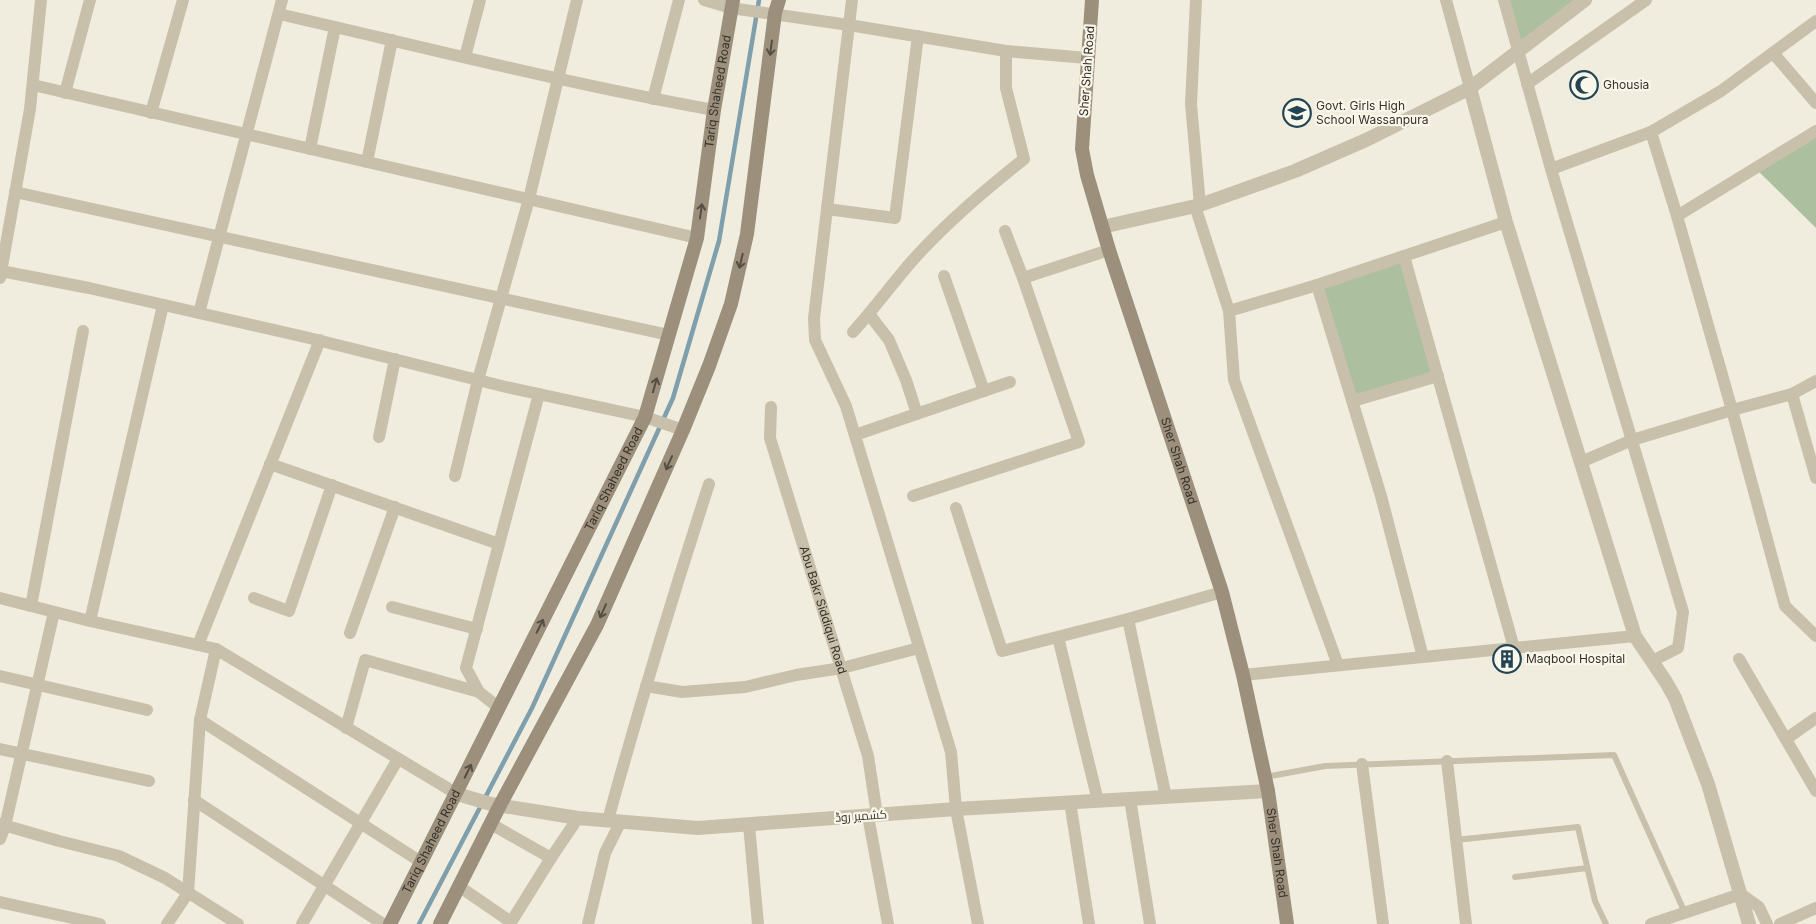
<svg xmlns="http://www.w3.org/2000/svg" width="1816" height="924" font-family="Inter,Cairo,sans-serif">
	<rect width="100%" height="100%" fill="#f1edde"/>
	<path fill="#acbf9f" d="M1507,0H1574L1519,42Z
		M1816,131V228L1755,168Z
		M1404,256L1438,376L1353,401L1317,285Z"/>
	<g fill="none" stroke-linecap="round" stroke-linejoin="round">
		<path stroke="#7f9fac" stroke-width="4.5" d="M419,924L532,708L673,398L719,241L759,0"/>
	</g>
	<path fill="#bd8651" d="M1517,656V664L1498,667L1496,658Z"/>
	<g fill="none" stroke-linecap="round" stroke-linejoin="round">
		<path stroke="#c8c0ab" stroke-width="6" d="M1265,777L1325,766L1614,755L1685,913
			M1456,840L1578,827L1595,901L1606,924
			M1515,877L1587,868"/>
		<g stroke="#c8c0ab" stroke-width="12">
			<path d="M704,0L731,8L849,25L814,318L815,340L846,406L951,752L956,809L978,924"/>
			<path d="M852,0L849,25L1006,51"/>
			<path d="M1196,0L1191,104L1200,205"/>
			<path d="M1446,0L1470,88"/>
			<path d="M1504,0L1551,169L1683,612L1678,648L1652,661"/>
			<path d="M279,14C423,47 568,84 714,110"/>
			<path d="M1773,53L1816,103"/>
			<path d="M465,57L480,0"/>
			<path d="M1527,84L1646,0"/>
			<path d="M33,85L697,238"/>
			<path d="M65,93L90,0"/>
			<path d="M653,99L679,0"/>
			<path d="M151,113L183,0"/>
			<path d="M1651,132L1677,216L1732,410L1785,606L1816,636"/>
			<path d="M310,149L335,27"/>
			<path d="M367,162L392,40"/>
			<path d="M1551,169L1651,132L1721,91L1816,21"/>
			<path d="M15,192L669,335"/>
			<path d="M1195,206L1229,311L1234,380L1338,665"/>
			<path d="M827,209L895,218L918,36"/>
			<path d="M1677,216L1816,131"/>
			<path d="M1005,231L1023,278L1109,250"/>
			<path d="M1404,256L1514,648"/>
			<path d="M1,271L89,288L305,337L506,387L645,417L683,430"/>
			<path d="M944,276L984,391"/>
			<path d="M0,278L30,109L41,0"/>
			<path d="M1317,285L1381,496L1423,657"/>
			<path d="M1229,311L1317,285L1506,222"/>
			<path d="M199,313L282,0"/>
			<path d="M869,314L889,340L906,380L917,414"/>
			<path d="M853,332C874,309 892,284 912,261C946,223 984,191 1024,159L1006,88V51L1087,58"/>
			<path d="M1792,394L1816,478"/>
			<path d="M1353,401L1438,376"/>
			<path id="s1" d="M771,407L770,438L868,756L877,815"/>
			<path d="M855,435L1010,382"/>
			<path d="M379,437L395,359"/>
			<path d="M1581,462L1632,440L1732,410L1792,394L1816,381"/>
			<path d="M270,464L499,544"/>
			<path d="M455,476L478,380L529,199L577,0"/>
			<path d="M913,496L1079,442L1023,278"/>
			<path d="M956,508L1002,651L1128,619"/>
			<path d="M0,598L90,621L216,649L457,794"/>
			<path d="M254,598L289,611L332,485"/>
			<path d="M31,606L83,331"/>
			<path d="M392,607L477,629"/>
			<path d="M90,621L163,305"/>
			<path d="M350,633L395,507"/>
			<path d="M1058,637L1098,801"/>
			<path d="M198,645L320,340"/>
			<path d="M1739,659L1816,791"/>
			<path d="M1243,675L1635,636"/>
			<path d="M0,676L147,710"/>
			<path d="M646,686L682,692L745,687L796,675L842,668L919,648"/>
			<path d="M499,708L479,692L466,668L539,394"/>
			<path d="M200,720L421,862"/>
			<path d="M346,728L365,660L479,692"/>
			<path d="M1786,739L1816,718"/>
			<path d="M0,749L149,781"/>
			<path d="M1447,761L1466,924"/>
			<path d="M1362,764L1383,924"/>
			<path d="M1166,797L1128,619L1222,592"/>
			<path d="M1130,799L1150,924"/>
			<path d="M194,800L383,924"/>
			<path d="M1070,802L1089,924"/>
			<path d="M868,816L888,924"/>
			<path d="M608,820C639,707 673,595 709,484"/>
			<path d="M0,824L59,841L119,856L165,878L238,924"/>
			<path d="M491,824L551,858L578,818"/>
			<path d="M749,825L758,924"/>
			<path d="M0,839L5,826L54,612"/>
			<path d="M460,887L511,922"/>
			<path d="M0,902L100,924"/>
			<path d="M167,924L188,893L200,720L216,649"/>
			<path d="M302,924L398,759"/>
			<path d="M510,924L551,858"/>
			<path d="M588,924L605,853L621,821"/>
			<path d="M1651,924L1741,894L1759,907L1767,924"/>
			<path d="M1780,924L1816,908"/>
		</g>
		<path stroke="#c8c0ab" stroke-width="14" d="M1470,88L1506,222L1635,636L1666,682L1675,698L1708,784L1749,924
			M1102,227L1200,205L1295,171L1366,140L1470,88L1585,0
			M457,794L491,804L578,818L698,828L956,809L1268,791"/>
		<g stroke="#9c907c" stroke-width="14">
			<path id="s2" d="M1092,0L1082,149L1087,175L1109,250L1222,592L1243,675L1268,791L1287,924"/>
			<path id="s3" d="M390,924L645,417L697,238L714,110L733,0"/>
			<path d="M440,924L500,805L597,625L683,430L709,366L731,304L747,234L775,13L779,0"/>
		</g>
	</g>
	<defs><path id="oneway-shaft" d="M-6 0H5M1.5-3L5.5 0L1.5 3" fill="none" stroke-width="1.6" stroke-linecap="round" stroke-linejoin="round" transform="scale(1.25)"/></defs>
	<g stroke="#554e43">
		<use href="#oneway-shaft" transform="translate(771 48) rotate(97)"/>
		<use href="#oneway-shaft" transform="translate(701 211) rotate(-82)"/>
		<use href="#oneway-shaft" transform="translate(741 261) rotate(103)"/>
		<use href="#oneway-shaft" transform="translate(655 385) rotate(-74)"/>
		<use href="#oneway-shaft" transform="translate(669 463) rotate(114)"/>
		<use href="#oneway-shaft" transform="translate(603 611) rotate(114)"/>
		<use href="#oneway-shaft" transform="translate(540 626) rotate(-63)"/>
		<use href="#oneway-shaft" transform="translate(468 771) rotate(-64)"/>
	</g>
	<defs>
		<symbol id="mosque-ring" viewBox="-11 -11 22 22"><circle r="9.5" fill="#f9f6ea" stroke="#224555" stroke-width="1.5"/><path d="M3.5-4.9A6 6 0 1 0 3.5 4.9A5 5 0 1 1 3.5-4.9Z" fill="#224555"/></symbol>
		<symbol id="school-ring" viewBox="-11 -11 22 22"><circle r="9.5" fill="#f9f6ea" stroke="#224555" stroke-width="1.5"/><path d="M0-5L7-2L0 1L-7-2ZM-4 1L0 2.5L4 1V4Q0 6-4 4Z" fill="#224555"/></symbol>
		<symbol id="building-ring" viewBox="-11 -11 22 22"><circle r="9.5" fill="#f9f6ea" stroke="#224555" stroke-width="1.5"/><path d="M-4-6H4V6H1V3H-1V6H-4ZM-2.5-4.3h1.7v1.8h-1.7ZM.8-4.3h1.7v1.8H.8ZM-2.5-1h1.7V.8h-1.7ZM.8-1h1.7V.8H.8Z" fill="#224555"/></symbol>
	</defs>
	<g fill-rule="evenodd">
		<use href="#mosque-ring" x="1568" y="69" width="32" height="32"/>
		<use href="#school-ring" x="1281" y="97" width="32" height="32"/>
		<use href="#building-ring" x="1491" y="643" width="32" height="32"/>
	</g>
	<g text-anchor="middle" stroke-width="4.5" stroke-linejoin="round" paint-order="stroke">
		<g font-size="12" fill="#36312a" stroke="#f9f6ea">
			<text transform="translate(1087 71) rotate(-86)" y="4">Sher Shah Road</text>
			<text dy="4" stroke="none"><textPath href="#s3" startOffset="902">Tariq Shaheed Road</textPath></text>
			<text dy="4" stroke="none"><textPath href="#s2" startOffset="476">Sher Shah Road</textPath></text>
			<text dy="4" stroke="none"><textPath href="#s3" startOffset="498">Tariq Shaheed Road</textPath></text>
			<text dy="4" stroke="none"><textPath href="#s1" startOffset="211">Abu Bakr Siddiqui Road</textPath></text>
			<text transform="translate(861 816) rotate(-4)" y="4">کشمیر روڈ</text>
			<text dy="4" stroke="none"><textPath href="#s3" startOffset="92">Tariq Shaheed Road</textPath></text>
			<text dy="4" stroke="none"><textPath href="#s2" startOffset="881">Sher Shah Road</textPath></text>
		</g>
		<g font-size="12" fill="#36312a" stroke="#f9f6ea" text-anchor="start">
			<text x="1603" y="89">Ghousia</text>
			<text x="1316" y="110">Govt. Girls High<tspan x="1316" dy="14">School Wassanpura</tspan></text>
			<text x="1526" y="663">Maqbool Hospital</text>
		</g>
	</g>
</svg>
